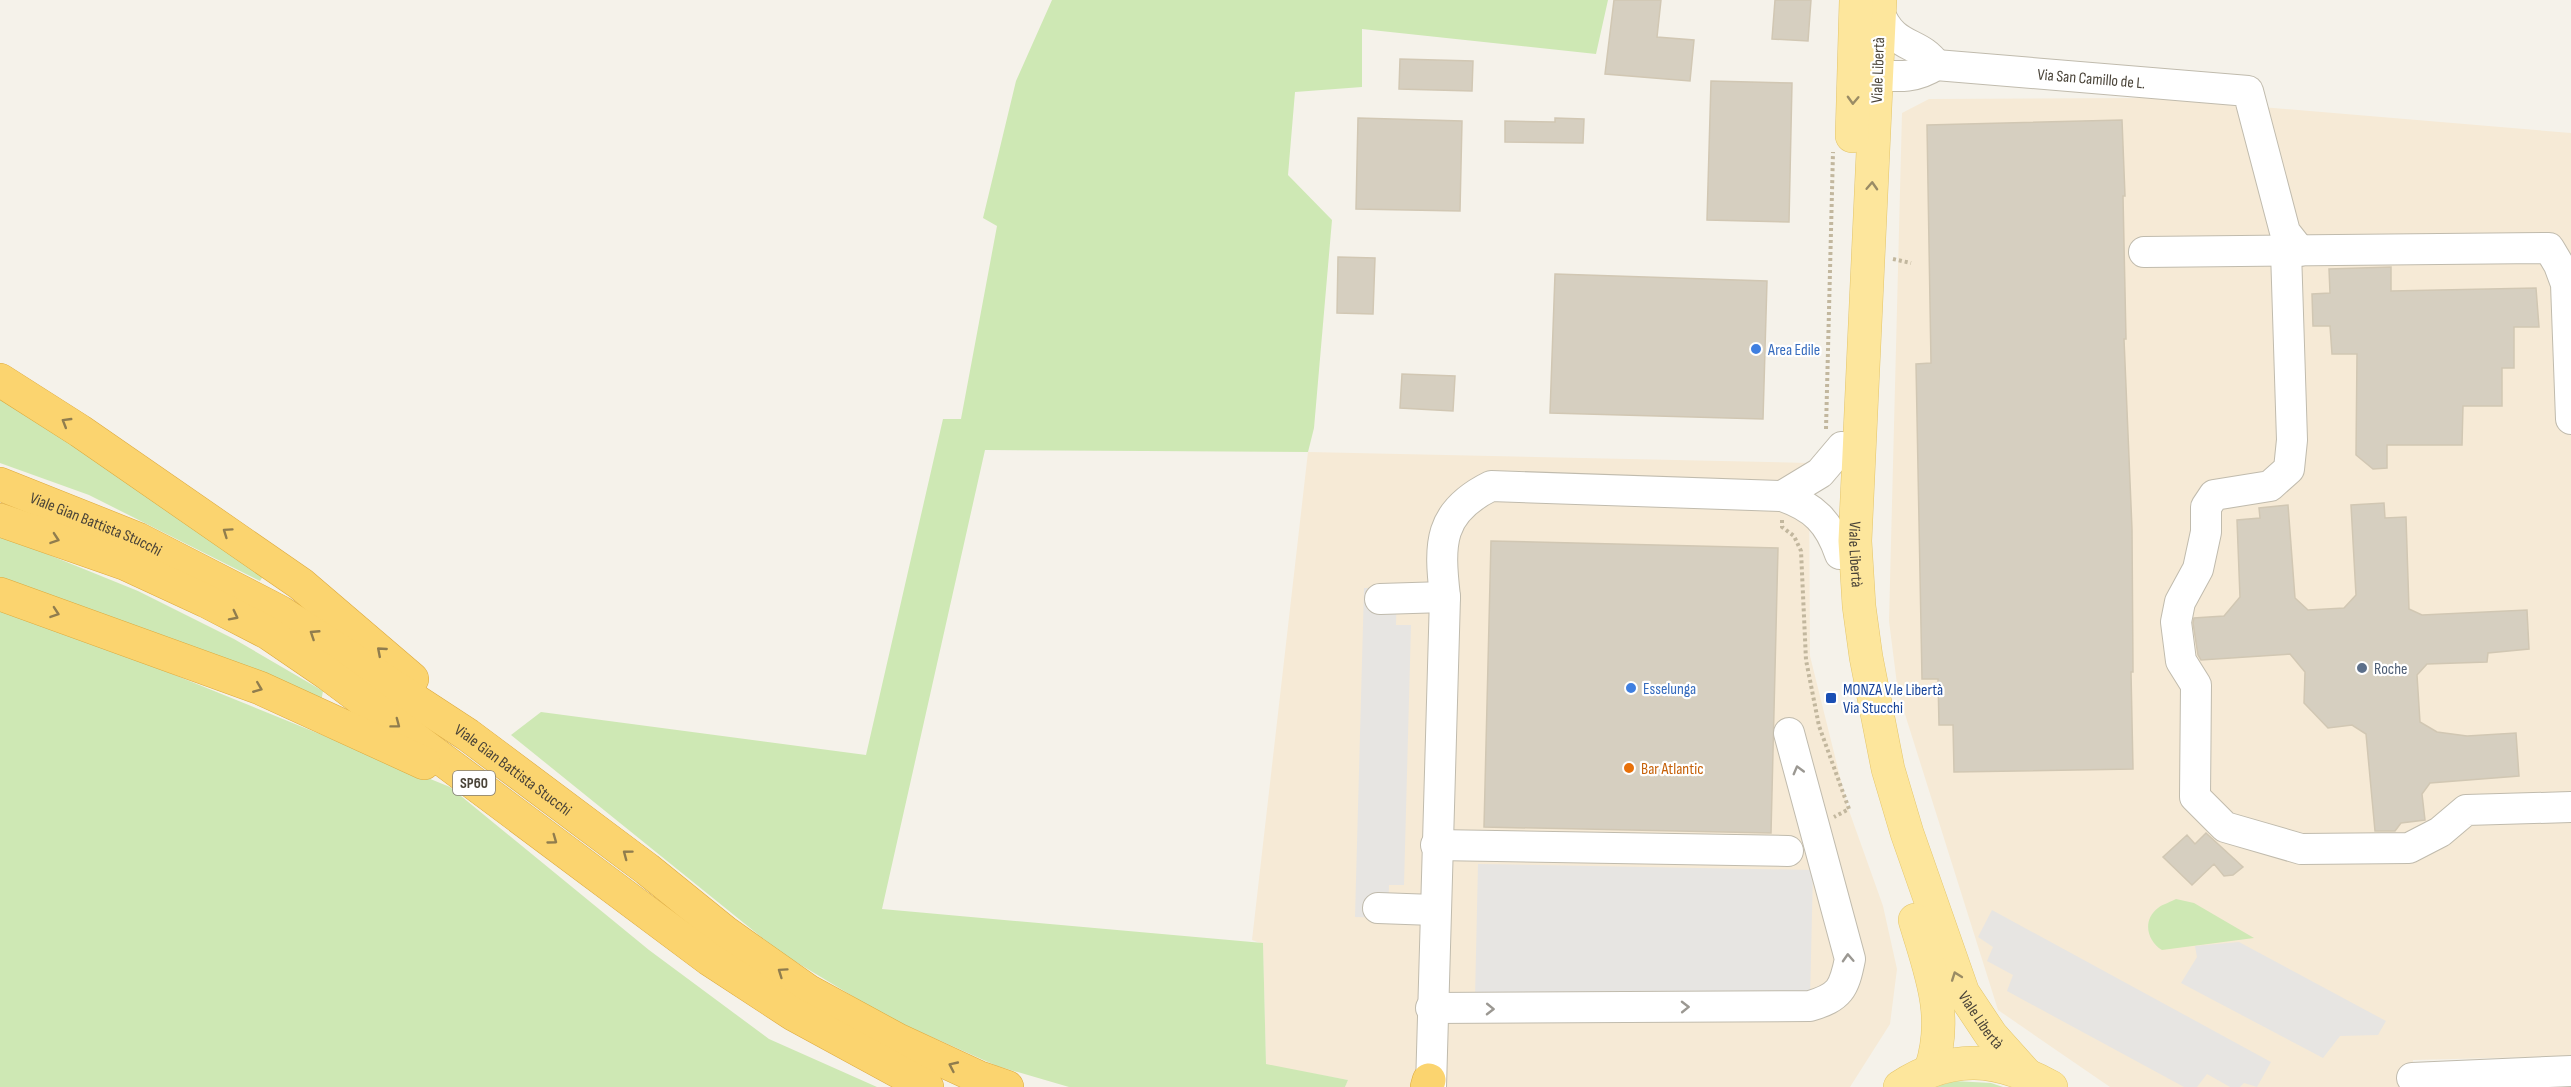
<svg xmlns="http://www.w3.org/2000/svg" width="2571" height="1087" font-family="'Sofia Sans Condensed',sans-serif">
	<rect width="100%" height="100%" fill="#f5f2ea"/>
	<path fill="#f6ead6" d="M2156,98L2571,133V1056L2413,1060L2412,1087H2110L1998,1010L1898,692L1889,621L1902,113L1929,99Z
		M1308,452L1809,463L1810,656L1847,805L1883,906L1897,969L1890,1024L1850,1087H1345L1348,1080L1266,1065L1263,944L1252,940Z"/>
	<path fill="#cee8b4" d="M1052,0H1608L1596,54L1362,29V87L1295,92L1288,175L1332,220L1314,428L1308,452L985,450L882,909L1263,943L1266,1064L1348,1080L1345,1087H1069L997,1066L889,1018L781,953L511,735L541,712L866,755L943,419H961L997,226L983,218L1016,81Z
		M0,393L265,573L260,581L89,495L0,463Z
		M0,535L138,591L234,639L323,691L321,702L0,580Z
		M0,604L450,787L649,950L769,1039L877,1087H0Z
		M2176,899L2194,903L2254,938L2162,950C2147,941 2142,920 2158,908C2163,904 2171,902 2176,899Z
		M1954,1081L1991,1083L2003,1087H1936Z"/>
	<path fill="#e7e5e2" d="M1364,588L1397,589L1396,625H1411L1404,885H1389L1388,918L1355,917Z
		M1478,864L1813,870L1810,1000L1475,998Z
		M1992,910L2271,1062L2257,1087L2244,1083L2240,1087H2230L2207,1074L2197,1087H2184L2007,991L2013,975L1987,961L1993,947L1978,937Z
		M2239,942L2386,1021L2378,1035L2340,1036L2323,1058L2181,983L2197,957L2195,946Z"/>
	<path fill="#d6cfc0" stroke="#d1c7b3" stroke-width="1.5" d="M1614,0H1661L1657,37L1694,40L1690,81L1605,74Z
		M1775,0H1811L1808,41L1772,39Z
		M1400,59L1473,61L1472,91L1399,89Z
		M1711,81L1792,83L1789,222L1707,220Z
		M1358,118L1462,121L1460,211L1356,209Z
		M1555,118L1584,119L1583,143L1505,142V121L1555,122Z
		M2122,120L2125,196H2123L2126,339H2124L2132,529L2133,672H2131L2133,769L1954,772L1953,725H1939L1938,679H1922L1916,364L1931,363L1927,125Z
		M1338,257L1375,258L1373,314L1337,313Z
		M2391,267V291L2536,288L2539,327H2514V368H2502V406H2463L2462,445H2387V468L2373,469L2356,455L2357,354H2332L2330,326H2313L2312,294L2330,293L2329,269Z
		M1555,274L1767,281L1763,419L1550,413Z
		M1402,374L1455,376L1453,411L1400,408Z
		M2384,503L2385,518L2406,517L2409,609L2422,615L2527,610L2529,649L2488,653L2487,662L2427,664L2417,675L2420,722L2437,732L2467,736L2516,733L2519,776L2430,783L2422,794L2425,820L2401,823L2395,831H2375L2366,734L2352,725L2328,728L2304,703L2305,672L2290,654L2201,660L2198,655L2193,623L2194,618L2224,616L2240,597L2237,520L2260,518L2259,508L2288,505L2295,598L2308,610L2344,608L2356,595L2351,505Z
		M1491,541L1778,548L1771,833L1484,827Z
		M2206,833L2243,867L2233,875L2224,876L2214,864L2192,885L2163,857L2187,835L2195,844Z"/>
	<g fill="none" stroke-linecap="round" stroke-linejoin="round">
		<defs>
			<g id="minor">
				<path d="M1879,12C1894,50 1919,40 1936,65"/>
				<path id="s1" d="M1936,65L2248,91L2285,232L2300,251"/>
				<path d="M1877,75C1900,77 1916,78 1936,65"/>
				<path d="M2286,251L2292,440L2289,469L2270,486L2214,495L2206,507V532L2198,569L2180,602L2176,622L2181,661L2196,685L2195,797L2225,827L2301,849L2409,848L2440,832L2466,810L2571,807"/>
				<path d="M2144,252L2549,248L2559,265L2566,284L2571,419"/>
				<path d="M1782,496L1820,473L1842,447"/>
				<path d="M1380,599L1445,597"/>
				<path d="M1436,845L1788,851"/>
				<path d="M1378,908L1434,910"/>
				<path d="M1431,1008L1810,1006C1840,997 1844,989 1850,959L1789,733"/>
				<path d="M2412,1078L2571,1071"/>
				<path d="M1431,1087L1445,597C1439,544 1438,512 1491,486L1782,496C1814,507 1829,522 1840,554"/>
			</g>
			<g id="major">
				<path id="s2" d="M1880,0L1855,541L1859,606L1866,657L1888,769L1907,833L1963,993L1991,1035L2026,1074"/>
				<path d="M1852,136L1856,0"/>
				<path d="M1915,920C1930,971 1949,1015 1931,1069"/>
				<path d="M1900,1087C1952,1053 1997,1057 2051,1087"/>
			</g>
			<g id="highway">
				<path d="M0,380L80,431L301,584L412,679"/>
				<path id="s3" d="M0,484L138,539L280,612L468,735L647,869L726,933L808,991L898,1040L978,1077L1007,1087"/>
				<path d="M0,520L126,564L206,601L268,633L328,674L709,959L793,1014L927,1087"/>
				<path d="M0,594L260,688L424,763"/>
				<path d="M1427,1087L1429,1080"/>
			</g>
		</defs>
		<use href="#minor" stroke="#c0bbad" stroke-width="32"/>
		<use href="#major" stroke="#e3c56b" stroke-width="34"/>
		<use href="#highway" stroke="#dca93e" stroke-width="34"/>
		<path stroke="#c2b79e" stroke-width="4" stroke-dasharray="3 3" stroke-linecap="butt" d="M1893,259L1911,263
			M1826,429L1833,152
			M1782,520V527L1794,536L1801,551L1806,660L1819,726L1849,809L1834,817"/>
		<use href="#minor" stroke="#fff" stroke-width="30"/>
		<use href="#major" stroke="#fde69c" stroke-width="33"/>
		<use href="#highway" stroke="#fbd46f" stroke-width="33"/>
	</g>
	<defs><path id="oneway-chevron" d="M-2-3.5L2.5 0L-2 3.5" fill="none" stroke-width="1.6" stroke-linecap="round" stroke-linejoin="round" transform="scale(1.5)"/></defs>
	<g stroke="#9a8c65">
		<use href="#oneway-chevron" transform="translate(1853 100) rotate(92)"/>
		<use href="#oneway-chevron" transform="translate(1872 186) rotate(-87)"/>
		<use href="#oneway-chevron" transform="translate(1956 976) rotate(-110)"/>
	</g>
	<g stroke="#907d4e">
		<use href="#oneway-chevron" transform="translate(66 422) rotate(-149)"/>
		<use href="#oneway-chevron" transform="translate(227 532) rotate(-145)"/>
		<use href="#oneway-chevron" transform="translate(55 539) rotate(19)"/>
		<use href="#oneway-chevron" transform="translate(55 613) rotate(19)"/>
		<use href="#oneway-chevron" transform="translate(234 616) rotate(27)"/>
		<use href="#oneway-chevron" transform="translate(314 634) rotate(-147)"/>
		<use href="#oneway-chevron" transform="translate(381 651) rotate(-139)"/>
		<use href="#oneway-chevron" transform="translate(258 688) rotate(22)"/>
		<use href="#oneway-chevron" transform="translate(396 724) rotate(37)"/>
		<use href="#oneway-chevron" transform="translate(553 840) rotate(36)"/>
		<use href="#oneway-chevron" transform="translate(627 854) rotate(-143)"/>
		<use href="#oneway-chevron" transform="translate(782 972) rotate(-145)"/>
		<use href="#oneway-chevron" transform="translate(953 1066) rotate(-155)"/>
	</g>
	<g stroke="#9b9892">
		<use href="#oneway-chevron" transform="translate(1798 770) rotate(-105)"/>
		<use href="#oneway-chevron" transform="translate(1848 958) rotate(-93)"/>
		<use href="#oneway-chevron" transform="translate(1685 1007) rotate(-1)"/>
		<use href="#oneway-chevron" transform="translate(1490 1009) rotate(1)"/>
	</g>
	<g fill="#3f7fe0" stroke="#fff" stroke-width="2">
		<circle cx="1756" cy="349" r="6"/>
		<circle cx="1631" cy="688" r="6"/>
	</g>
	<circle fill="#5c6f8a" stroke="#fff" stroke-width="2" cx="2362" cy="668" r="6"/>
	<rect fill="#1a4fb4" stroke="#fff" stroke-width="2" x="1825" y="692" width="12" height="12" rx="3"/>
	<circle fill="#e8710a" stroke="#fff" stroke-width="2" cx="1629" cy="768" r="6"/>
	<g text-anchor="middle" stroke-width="4.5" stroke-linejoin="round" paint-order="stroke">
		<rect fill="#fff" stroke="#807b74" stroke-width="1.5" x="453" y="771" width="42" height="24" rx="4.5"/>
		<g font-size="15" font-weight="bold" fill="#494338">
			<text x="474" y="788">SP60</text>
		</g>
		<g font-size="16" fill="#494338" stroke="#fff">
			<text transform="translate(1877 70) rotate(-88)" y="6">Viale Libertà</text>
			<text dy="6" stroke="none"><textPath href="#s1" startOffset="156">Via San Camillo de L.</textPath></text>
			<text dy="6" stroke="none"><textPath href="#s3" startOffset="104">Viale Gian Battista Stucchi</textPath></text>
			<text dy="6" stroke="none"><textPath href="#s2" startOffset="555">Viale Libertà</textPath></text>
			<text dy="6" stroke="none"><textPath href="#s3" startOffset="590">Viale Gian Battista Stucchi</textPath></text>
			<text dy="6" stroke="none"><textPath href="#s2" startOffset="1041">Viale Libertà</textPath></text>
		</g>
		<g font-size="16" fill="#366cbe" stroke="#fff" text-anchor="start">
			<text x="1768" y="355">Area Edile</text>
			<text x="1643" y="694">Esselunga</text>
		</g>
		<g font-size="16" fill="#4e5e75" stroke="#fff" text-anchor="start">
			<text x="2374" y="674">Roche</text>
		</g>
		<g font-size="16" fill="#164399" stroke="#fff" text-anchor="start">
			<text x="1843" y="695">MONZA V.le Libertà<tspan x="1843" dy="18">Via Stucchi</tspan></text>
		</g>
		<g font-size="16" fill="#c56008" stroke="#fff" text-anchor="start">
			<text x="1641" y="774">Bar Atlantic</text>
		</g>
	</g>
</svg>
